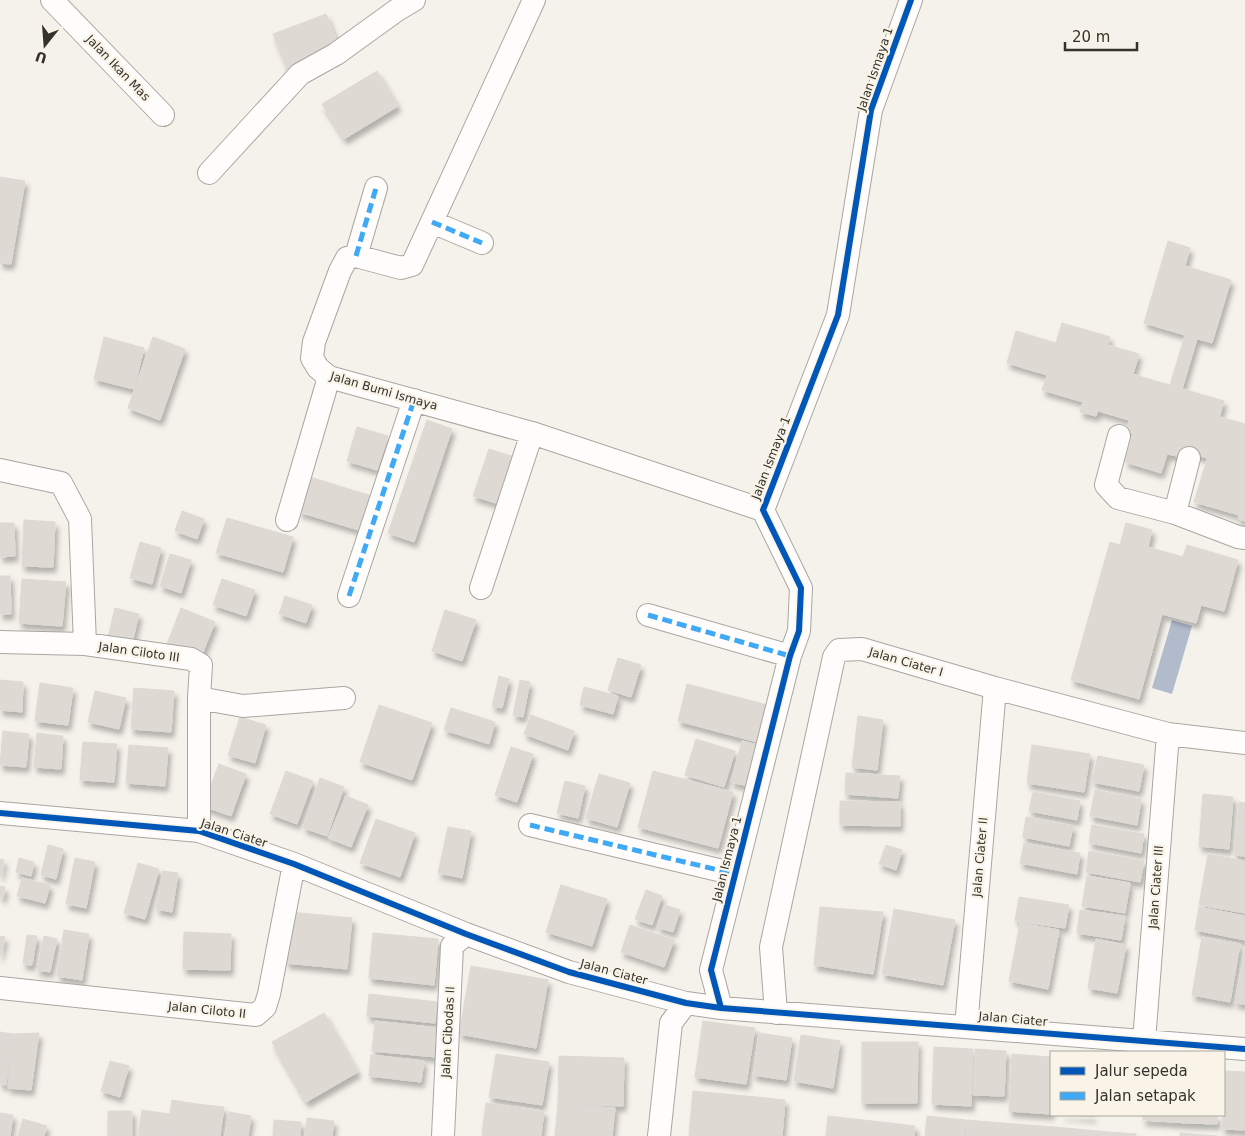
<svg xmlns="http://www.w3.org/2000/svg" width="1245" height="1136" font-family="'DejaVu Sans',sans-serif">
	<defs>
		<filter id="shadow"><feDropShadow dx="3" dy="5.5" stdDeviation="2.5" flood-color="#0004"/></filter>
	</defs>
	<rect width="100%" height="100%" fill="#f5f2eb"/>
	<path fill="#b1bbcc" d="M1172,620L1192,626L1172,694L1152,688Z"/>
	<path fill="#dfd9d3" stroke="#ddd9d5" filter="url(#shadow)" d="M326,14L340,49L287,69L273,34Z
		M377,71L398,106L344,139L322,104Z
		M0,177L25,181L11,264L0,263Z
		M1168,241L1190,248L1185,266L1231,280L1212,343L1144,323Z
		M1062,323L1110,337L1108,345L1139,354L1133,374L1142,377L1129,420L1098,411L1096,416L1080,412L1083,402L1042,390L1047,375L1007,363L1016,331L1056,343Z
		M1185,335L1197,339L1182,389L1170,385Z
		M104,337L144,348L134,389L94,379Z
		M153,337L185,349L160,420L128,408Z
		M1142,377L1224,401L1207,458L1179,450L1177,456L1167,454L1161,473L1125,462L1133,434L1126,431Z
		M1220,417L1245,424V521L1238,519L1239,515L1194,502Z
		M427,420L452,429L414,542L388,533Z
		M357,427L388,436L377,470L347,461Z
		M489,449L521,459L506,506L473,496Z
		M310,477L375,497L365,532L299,512Z
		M182,511L204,519L197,539L175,531Z
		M227,518L293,537L283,572L216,553Z
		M24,520L55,522L53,567L22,566Z
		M0,523H14L15,556L0,557Z
		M1126,523L1152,530L1148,547L1183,557L1187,545L1238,560L1224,611L1201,605L1196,623L1162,614L1139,699L1071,680L1110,542L1120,545Z
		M140,542L161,548L152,584L130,578Z
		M170,554L191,560L181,593L160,586Z
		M0,576H10L11,614H0Z
		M22,579L66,582L62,626L19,623Z
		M222,579L255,590L246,616L213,605Z
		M285,596L312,605L306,623L279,614Z
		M115,608L139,614L132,643L108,637Z
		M181,608L215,622L201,657L167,644Z
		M445,610L476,620L462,661L432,651Z
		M618,658L641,665L631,697L608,690Z
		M499,676L509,679L502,708L492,706Z
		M0,680L23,682L22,712L0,710Z
		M520,680L530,682L523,717L513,715Z
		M40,683L73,688L68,725L35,721Z
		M687,684L771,706L761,743L678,721Z
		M584,687L618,696L613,714L580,705Z
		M134,688L174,691L171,732L131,729Z
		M95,691L126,698L119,729L88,722Z
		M379,705L432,723L412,780L360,762Z
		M451,708L495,722L489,744L444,730Z
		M531,715L574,731L568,750L524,734Z
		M858,716L883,720L877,770L852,767Z
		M240,717L266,725L255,763L228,755Z
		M3,731L29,734L26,767L0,765Z
		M37,733L63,736L61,769L34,767Z
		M696,739L735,751L724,787L685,775Z
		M742,741L762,746L752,787L731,782Z
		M83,742L117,744L114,782L80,780Z
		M129,745L168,748L165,786L126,783Z
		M1032,745L1090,754L1084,792L1027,783Z
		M511,747L533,754L517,802L495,795Z
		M1098,756L1144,765L1139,791L1092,782Z
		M219,764L246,774L231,816L203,806Z
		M286,771L313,781L297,824L270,814Z
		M653,771L733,792L718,848L638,827Z
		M846,773L900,776L898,798L845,794Z
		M599,774L630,783L617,827L586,818Z
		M320,778L344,787L327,836L303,828Z
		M565,781L585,786L578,818L557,813Z
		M1095,790L1141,799L1137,825L1090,816Z
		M1033,792L1080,801L1077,820L1029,811Z
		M1203,794L1233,797L1229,849L1199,846Z
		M346,796L368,805L351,847L328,838Z
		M840,801L900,802V826L840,825Z
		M1239,802L1245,803V856L1234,855Z
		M1026,817L1073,826L1069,846L1023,837Z
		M376,819L415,833L400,877L360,863Z
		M1092,825L1144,834L1141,853L1089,843Z
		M448,827L471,831L462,878L438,873Z
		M1024,843L1080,853L1077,874L1020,863Z
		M48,845L63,849L56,879L41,875Z
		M886,845L902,850L896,870L879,864Z
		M1089,851L1144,861L1140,882L1086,872Z
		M1208,854L1245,861V913L1199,905Z
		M19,858L34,862L31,876L16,872Z
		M75,858L95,862L86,908L66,904Z
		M0,859L4,860L1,876H0Z
		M138,863L159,869L145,919L124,913Z
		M163,871L178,873L172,912L156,909Z
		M1087,876L1130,883L1125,913L1082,906Z
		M22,878L50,885L45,903L17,896Z
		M561,885L607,899L592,946L546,932Z
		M0,886L5,887L3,898L0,897Z
		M646,890L662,896L652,925L635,919Z
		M1019,897L1069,905L1065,928L1015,921Z
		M665,905L680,910L673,932L657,927Z
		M820,907L883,912L873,974L814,965Z
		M1199,907L1245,916V940L1195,930Z
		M894,909L955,920L943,985L882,974Z
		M1080,910L1125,916L1121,940L1077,933Z
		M290,912L352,918L347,969L286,963Z
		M1020,923L1059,930L1048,989L1009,981Z
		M630,925L674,940L664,967L621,952Z
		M64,930L89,934L82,980L57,976Z
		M184,932L231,934L230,970L183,969Z
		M373,933L438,939L434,985L369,978Z
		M27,935L37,936L32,965L23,964Z
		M0,936L5,937L0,957Z
		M44,936L57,939L50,972L37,970Z
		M1202,937L1240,944L1230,1002L1192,995Z
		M1096,939L1126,945L1117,993L1088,988Z
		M1245,949V1004L1235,1003Z
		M471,966L548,980L536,1048L459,1034Z
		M369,994L437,1002L435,1023L367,1016Z
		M324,1013L358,1072L306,1102L272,1042Z
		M375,1021L439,1028L436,1057L372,1051Z
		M703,1021L755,1028L746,1084L695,1077Z
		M0,1032L12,1034L6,1085L0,1084Z
		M39,1033L31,1090L8,1088L12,1034Z
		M759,1033L792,1038L786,1080L753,1075Z
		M801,1035L840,1041L833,1088L794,1081Z
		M862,1042H918L917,1103H862Z
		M934,1047L973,1049L971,1106L932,1104Z
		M975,1049L1006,1051L1004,1096L973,1095Z
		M496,1054L549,1062L542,1105L489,1097Z
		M1012,1054L1051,1057V1114L1009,1111Z
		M371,1055L424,1061L421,1082L369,1076Z
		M559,1056L624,1058L623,1106L558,1104Z
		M110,1061L129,1066L120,1097L101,1091Z
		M1224,1071L1245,1072V1130L1222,1129L1223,1115H1224Z
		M693,1091L747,1096L743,1136H689Z
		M747,1096L785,1100L782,1136H743Z
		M172,1100L197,1104L192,1136H167Z
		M486,1103L544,1111L541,1136H492L482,1135Z
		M197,1104L224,1107L220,1136H193Z
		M558,1104L615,1108L612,1136H555Z
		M142,1110L170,1114L166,1136H138Z
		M108,1111H132V1136H108Z
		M229,1112L251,1116L248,1136H225Z
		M0,1113L13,1115L10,1136H0Z
		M1062,1115H1093V1117Z
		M1143,1115H1189L1188,1123L1143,1120Z
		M1189,1115H1217V1124L1188,1123Z
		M828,1116L881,1122L880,1136H826Z
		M927,1116L966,1120L964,1136H925Z
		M307,1118L334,1121L332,1136H305Z
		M23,1119L47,1126L44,1136H18Z
		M274,1120L301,1122L300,1136H273Z
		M967,1120L1002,1123L1001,1136H966Z
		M881,1122L915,1126L914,1136H880Z
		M1002,1123L1055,1127V1136H1001Z
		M1055,1127L1097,1131L1096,1136H1055Z
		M1097,1131L1136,1134V1136H1096Z
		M1180,1133L1217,1136H1180Z"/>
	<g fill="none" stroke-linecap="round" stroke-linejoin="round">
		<defs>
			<path id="minor" d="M52,0L163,115
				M534,0L412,265L401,268L356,256L347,258L340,271L314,342L312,358L318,368L329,377L532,433L763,510
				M209,173L300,74L336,54L397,10L414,0
				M432,222L482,243
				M356,256L376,188
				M1119,436L1106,485L1118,498L1175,513
				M1189,458L1175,513L1238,537L1245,538
				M0,470L61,483L80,519L85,644
				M287,520L329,377
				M481,588L532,433
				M349,596L414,400
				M648,615L790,656
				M0,642L85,644L191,659L201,665L199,698V831
				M199,698L243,706L344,698
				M0,813L199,831L294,864L466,934L569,972L686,1003L721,1008L1245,1049
				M530,825L735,874
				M0,988L256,1015L265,1007L269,994L294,864
				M721,1008L711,970L790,656L799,631L801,588L763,510L838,315L871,110L911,0
				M776,1013L771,947L834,657L839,650L862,649L995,688L1168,734L1245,743
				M966,1027L995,688
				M1144,1041L1168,734
				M443,1136L452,946L466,934
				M659,1136L671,1023L686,1003"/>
		</defs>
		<use href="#minor" stroke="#a9a6a1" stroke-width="24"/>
		<use href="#minor" stroke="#fefdfc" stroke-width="22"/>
		<path stroke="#3fa9f5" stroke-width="5" stroke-dasharray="10 5" stroke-linecap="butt" d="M432,222L482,243
			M356,256L376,188
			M349,596L414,400
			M648,615L790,656
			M530,825L735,874"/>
		<defs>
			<path id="cycleway" d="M0,813L199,831L294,864L466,934L569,972L686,1003L721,1008L1245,1049
				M721,1008L711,970L790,656L799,631L801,588L763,510L838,315L871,110L911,0"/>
		</defs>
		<use href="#cycleway" stroke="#f9f4e7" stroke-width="9"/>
		<use href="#cycleway" stroke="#0057b8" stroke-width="6"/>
	</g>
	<g text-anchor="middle" stroke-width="4.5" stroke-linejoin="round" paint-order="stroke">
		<g font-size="12" fill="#34322d" stroke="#f9f4e7">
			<text transform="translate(118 68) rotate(46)" y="4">Jalan Ikan Mas</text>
			<text transform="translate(875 69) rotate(-71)" y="4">Jalan Ismaya 1</text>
			<text transform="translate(384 391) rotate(16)" y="4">Jalan Bumi Ismaya</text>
			<text transform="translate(771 458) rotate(-69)" y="4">Jalan Ismaya 1</text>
			<text transform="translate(139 652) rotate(8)" y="4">Jalan Ciloto III</text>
			<text transform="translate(906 662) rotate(16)" y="4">Jalan Ciater I</text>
			<text transform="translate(234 833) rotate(18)" y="4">Jalan Ciater</text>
			<text transform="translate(980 857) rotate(-85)" y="4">Jalan Ciater II</text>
			<text transform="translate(727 859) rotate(-76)" y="4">Jalan Ismaya 1</text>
			<text transform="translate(1156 887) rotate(-86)" y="4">Jalan Ciater III</text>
			<text transform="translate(614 972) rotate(15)" y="4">Jalan Ciater</text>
			<text transform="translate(207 1010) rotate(6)" y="4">Jalan Ciloto II</text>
			<text transform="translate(1013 1019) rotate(5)" y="4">Jalan Ciater</text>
			<text transform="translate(448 1032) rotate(-87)" y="4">Jalan Cibodas II</text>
		</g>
	</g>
	<rect x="1050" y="1051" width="175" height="65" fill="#f9f4e7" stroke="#aaa69d"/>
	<rect x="1060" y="1067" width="25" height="8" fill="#0057b8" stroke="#aaa69d"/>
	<text x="1095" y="1076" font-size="15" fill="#34322d">Jalur sepeda</text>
	<rect x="1060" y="1092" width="25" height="8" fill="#3fa9f5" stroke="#aaa69d"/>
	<text x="1095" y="1101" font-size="15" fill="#34322d">Jalan setapak</text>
	<g transform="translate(45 45) rotate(197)" stroke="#f9f4e7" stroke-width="4" paint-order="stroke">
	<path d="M0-4L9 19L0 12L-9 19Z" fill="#34322d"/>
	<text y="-8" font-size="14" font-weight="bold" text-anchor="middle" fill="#34322d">U</text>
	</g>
	<path d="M1065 42v8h72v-8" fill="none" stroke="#34322d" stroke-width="2.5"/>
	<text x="1072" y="42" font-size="15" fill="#34322d" stroke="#f9f4e7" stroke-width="4" paint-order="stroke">20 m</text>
</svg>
